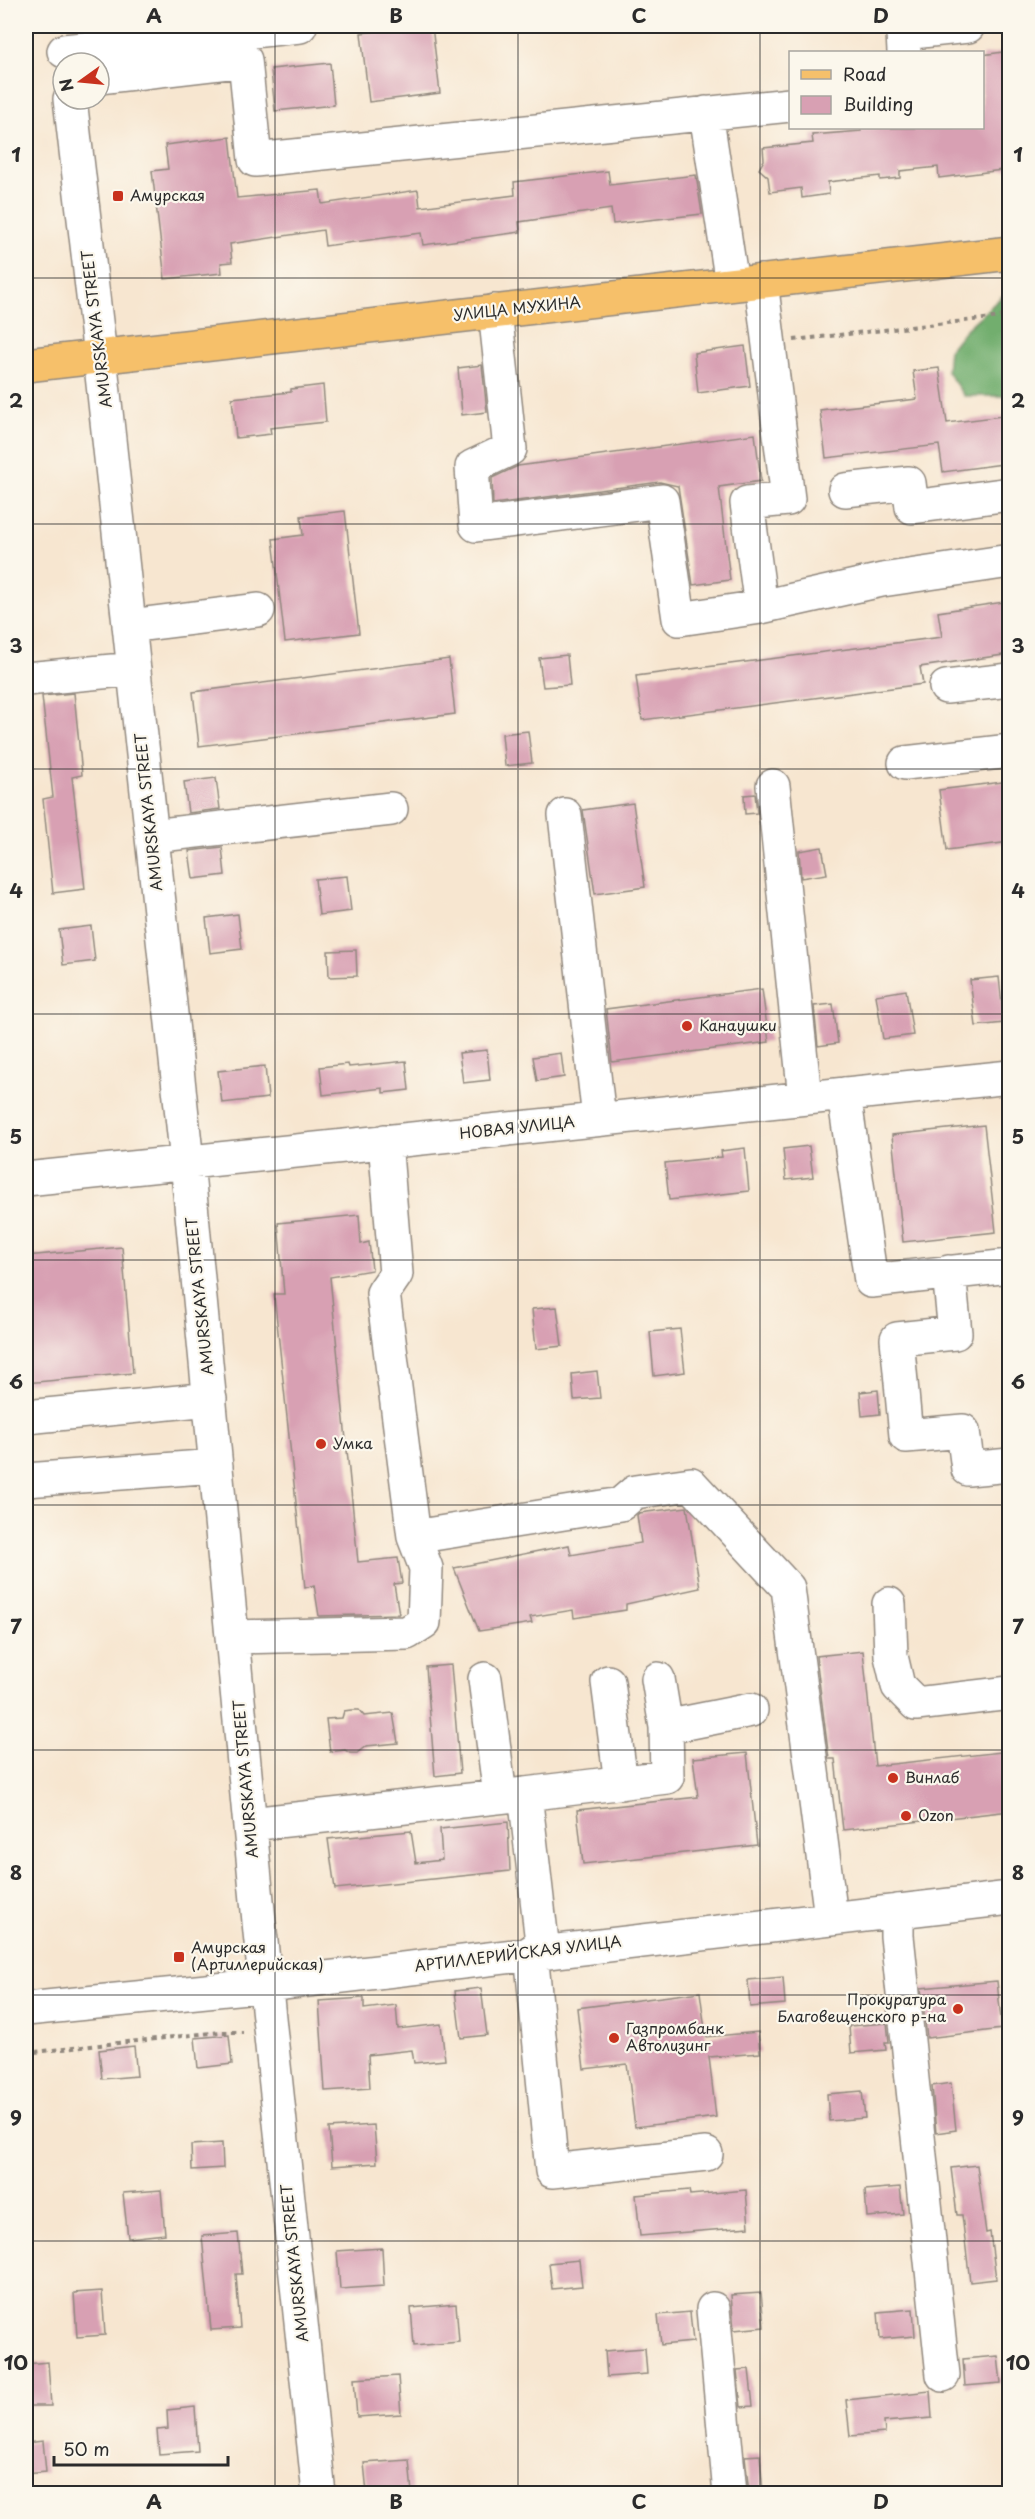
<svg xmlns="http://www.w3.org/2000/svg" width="1035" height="2519" font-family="'Playpen Sans',sans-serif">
	<rect width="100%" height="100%" fill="#fbf7ec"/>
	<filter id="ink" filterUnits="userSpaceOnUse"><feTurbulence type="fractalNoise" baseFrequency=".0167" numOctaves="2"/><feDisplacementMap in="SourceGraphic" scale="12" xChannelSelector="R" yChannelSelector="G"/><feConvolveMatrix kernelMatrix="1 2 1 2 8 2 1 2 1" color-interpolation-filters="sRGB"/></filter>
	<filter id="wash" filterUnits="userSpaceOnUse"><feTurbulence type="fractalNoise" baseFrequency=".008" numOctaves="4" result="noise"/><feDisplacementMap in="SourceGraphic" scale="24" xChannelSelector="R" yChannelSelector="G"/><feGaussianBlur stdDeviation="1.35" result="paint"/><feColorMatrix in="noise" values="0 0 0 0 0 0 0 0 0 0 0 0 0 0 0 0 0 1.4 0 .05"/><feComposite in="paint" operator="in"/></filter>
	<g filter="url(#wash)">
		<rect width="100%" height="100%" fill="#f7e6d0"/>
		<path fill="#72ae6e" stroke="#4e6c4c" stroke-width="1.5" d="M1007,292H1010L1009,396H964L947,371L949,350L965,330Z"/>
		<g id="blocks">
			<path fill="#d8a0b3" d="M421,26H432L440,93L369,102L361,33Z
				M1010,51V169L939,178L938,167L900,171V178L880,180V176L828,182L829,194L802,198L801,188L770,192L768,177L759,169L764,160L763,148L813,143L812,135L861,131V128H982V55Z
				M330,63L334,105L275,111L271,69Z
				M230,137L237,198L320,190L322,204L418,190L420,207L515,195L514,182L608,171L610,185L696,175L702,214L613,224L611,209L519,222L520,232L423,245L421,233L325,246L323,230L230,244L232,262L221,263L222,273L165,279L152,171L168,169L165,145Z
				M745,346L750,386L698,393L694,353Z
				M482,365L487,412L462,415L458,368Z
				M939,368L947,423L1010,415V463L943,472L939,445L826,458L820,410L917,399L913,371Z
				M323,385L326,422L270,428L271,434L236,438L232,398L291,392V389Z
				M755,434L761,481L719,487L730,580L693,585L678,486L660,482L493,504L492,478L518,466Z
				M345,511L359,633L285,642L273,539L303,535L301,516Z
				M1010,601V654L920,667L923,684L642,720L636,676L942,637L938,612Z
				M567,655L570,685L543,687L539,658Z
				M449,659L455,714L199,746L193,692Z
				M74,693L82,775L72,777L85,889L53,893L43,799L53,797L42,696Z
				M528,731L532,763L505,766L502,734Z
				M216,778L220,809L188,813L184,782Z
				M1010,781V842L947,850L939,790Z
				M755,794L757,813L745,814L744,795Z
				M633,803L645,887L595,894L583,810Z
				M222,847L225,875L193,879L189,851Z
				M822,847L827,874L801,878L799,851Z
				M347,876L351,911L319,915L315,879Z
				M238,914L242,949L210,953L206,918Z
				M91,926L95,961L63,965L59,930Z
				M356,950L357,976L329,977L328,951Z
				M999,977L1004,1023L976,1026L970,980Z
				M762,989L769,1042L612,1062L606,1009Z
				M906,990L913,1035L883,1039L876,995Z
				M833,1004L838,1043L818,1046L814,1006Z
				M487,1050L490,1080L463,1083L459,1053Z
				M561,1053L564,1077L537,1081L533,1057Z
				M406,1061L409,1090L383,1093V1088L323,1095L320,1067L348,1064L349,1067Z
				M265,1066L268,1098L222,1103L218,1071Z
				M984,1125L996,1232L903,1242L892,1135Z
				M809,1146L813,1177L786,1180L783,1149Z
				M745,1148L749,1191L669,1200L665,1163L722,1157L721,1151Z
				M359,1215L361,1244L369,1242L372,1270L330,1277L358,1562L398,1558L402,1583L394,1584L399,1614L319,1616L314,1585L305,1588L274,1294H284L278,1223Z
				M122,1247L133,1373L26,1383V1256Z
				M557,1307L562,1346L536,1349L532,1309Z
				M680,1329L685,1372L654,1376L650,1332Z
				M597,1371L600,1398L574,1400L572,1374Z
				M878,1390L880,1414L862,1416L860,1392Z
				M687,1507L700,1588L626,1604V1610L574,1618L573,1610L530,1617L532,1623L479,1631L454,1568L569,1545L571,1555L641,1543L637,1515L639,1513Z
				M863,1651L875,1766L1010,1751V1811L843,1830L835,1759H829L816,1656Z
				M451,1665L460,1773L435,1776L426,1667Z
				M351,1710H359L364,1716L393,1713L398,1743L366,1746L357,1753H350L345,1750L330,1752L326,1719L342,1718L344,1711Z
				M747,1753L757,1845L583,1864L577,1810L698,1797L693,1758Z
				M508,1822L510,1871L335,1889L328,1839L411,1831L416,1863L442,1860L440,1829Z
				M783,1977L785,2004L750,2007L748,1980Z
				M997,1981L1002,2029L927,2038L921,1988Z
				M481,1988L487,2035L461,2038L455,1991Z
				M700,1992L706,2037L758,2032L760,2053L709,2057L716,2117L635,2127L627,2064L584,2069L577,2008Z
				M364,1998V2009L396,2005L398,2029L441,2024L445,2060L414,2063L412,2050L368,2055L370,2088L325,2091L319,2001Z
				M887,2023L889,2042H885L886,2050L851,2053L849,2026Z
				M229,2035L232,2064L198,2068L195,2038Z
				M134,2046L137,2076L102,2079L99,2050Z
				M951,2083L956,2130L936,2133L932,2086Z
				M862,2091L865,2118L829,2121L827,2094Z
				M374,2125L377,2163L332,2166L329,2128Z
				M222,2143L223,2168L192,2170L191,2145Z
				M977,2165L986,2233L990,2232L996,2279L970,2282L962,2215H957L951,2168Z
				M900,2187L903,2214L867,2217L865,2190Z
				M161,2190L165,2234L128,2238L123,2193Z
				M689,2190L690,2195L746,2190L749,2227L640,2236L636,2195Z
				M238,2233L242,2274H236L240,2328L211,2330L202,2236Z
				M382,2248L384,2286L340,2289L337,2251Z
				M579,2260L582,2286L552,2289L549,2263Z
				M102,2291L105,2335L77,2337L74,2293Z
				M761,2293L764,2327L734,2330L731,2295Z
				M456,2304L459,2342L414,2346L411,2308Z
				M913,2309L915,2336L880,2339L878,2312Z
				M690,2312L693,2342L661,2345L658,2315Z
				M645,2348L647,2374L607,2377L605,2351Z
				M998,2356L1001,2383L965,2386L963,2359Z
				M48,2362L51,2406H26V2364Z
				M749,2369L753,2406L741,2407L737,2370Z
				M398,2376L401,2414L357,2417L354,2379Z
				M930,2391L932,2418L884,2422L885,2433L850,2436L846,2400Z
				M195,2407L198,2451L159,2454L157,2430L168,2429L167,2410Z
				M43,2441L46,2472L26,2474V2443Z
				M760,2455L763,2493H749L745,2456Z
				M409,2460L412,2493H367L364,2463Z"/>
		</g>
	</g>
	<g filter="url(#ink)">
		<use href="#blocks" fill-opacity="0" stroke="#91887e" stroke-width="1.5"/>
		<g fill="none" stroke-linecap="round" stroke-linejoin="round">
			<defs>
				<path id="minor" d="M64,51L300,26
					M904,52L903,33L968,26
					M99,77L245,60L255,160L790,105
					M70,99L100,356L187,1162L260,1932L319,2494
					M706,113L732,284
					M495,311L510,449L472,467L476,525L662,501L679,619L761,607L882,580L1010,561
					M845,490L909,483L912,507L1010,494
					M761,607L747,503L788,499L761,281
					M129,626L258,610
					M26,679L134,669
					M946,687L1010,680
					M905,763L1010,751
					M773,786L805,1098
					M565,815L599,1119
					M152,836L391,809
					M844,1094L871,1281L1010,1266
					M26,1179L1010,1077
					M949,1272L955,1333L897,1339L906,1436L963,1431L968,1469L1010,1465
					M26,1417L210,1399
					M26,1480L216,1466
					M414,1537L621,1504L635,1492L691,1484L788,1588L831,1917
					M889,1604L891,1656L898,1686L916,1704L1010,1693
					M233,1637L407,1633L424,1622L426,1568L414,1537L383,1293L396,1274L385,1141
					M485,1679L500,1796
					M658,1679L666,1727
					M608,1682L621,1783
					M525,1794L667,1777L666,1727L751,1710
					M250,1824L525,1794L543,1951
					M897,1911V1936L943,2375
					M531,1952L552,2171L706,2154
					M26,2009L266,1985L1010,1898
					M713,2309L730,2494"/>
				<path id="major" d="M26,365L1010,253"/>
			</defs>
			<use href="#minor" stroke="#91887e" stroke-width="36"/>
			<use href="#major" stroke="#91887e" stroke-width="36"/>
			<path stroke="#91887e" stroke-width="4" stroke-dasharray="4.5 4.5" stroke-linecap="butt" d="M794,340L1010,316
				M26,2053L220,2032H243"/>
			<use href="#minor" stroke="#fff" stroke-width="33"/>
			<use href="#major" stroke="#f6c06b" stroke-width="33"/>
		</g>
	</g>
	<path fill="none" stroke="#2b2b2b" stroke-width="1.5" stroke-opacity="0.55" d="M275,26V2494M518,26V2494M760,26V2494M26,278H1010M26,524H1010M26,769H1010M26,1014H1010M26,1260H1010M26,1505H1010M26,1750H1010M26,1995H1010M26,2241H1010"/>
	<g fill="#c8321e" stroke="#fbf7ec" stroke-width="2">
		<rect x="112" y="190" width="12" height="12" rx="3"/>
		<circle cx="687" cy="1026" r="6"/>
		<circle cx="321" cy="1444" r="6"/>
		<circle cx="893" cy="1778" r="6"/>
		<circle cx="906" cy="1816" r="6"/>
		<rect x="173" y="1951" width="12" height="12" rx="3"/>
		<circle cx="958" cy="2009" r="6"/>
		<circle cx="614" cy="2038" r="6"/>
	</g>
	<g text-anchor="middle" stroke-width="4.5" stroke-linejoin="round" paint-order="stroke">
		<g font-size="15" fill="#2b2b2b" stroke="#fbf7ec" text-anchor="start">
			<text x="130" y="201">Амурская</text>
			<text x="699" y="1031">Канаушки</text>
			<text x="333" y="1449">Умка</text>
			<text x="905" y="1783">Винлаб</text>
			<text x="918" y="1821">Ozon</text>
			<text x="191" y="1953">Амурская<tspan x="191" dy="17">(Артиллерийская)</tspan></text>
			<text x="946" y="2005" text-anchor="end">Прокуратура<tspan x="946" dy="17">Благовещенского р-на</tspan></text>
			<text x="626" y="2034">Газпромбанк<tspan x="626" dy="17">Автолизинг</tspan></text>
		</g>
		<g font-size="15" fill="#2b2b2b" stroke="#fbf7ec">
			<text transform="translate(517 309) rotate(-6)" y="5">УЛИЦА МУХИНА</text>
			<text transform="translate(97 329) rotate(-97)" y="5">AMURSKAYA STREET</text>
			<text transform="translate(149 812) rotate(-96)" y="5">AMURSKAYA STREET</text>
			<text transform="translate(517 1128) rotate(-6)" y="5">НОВАЯ УЛИЦА</text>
			<text transform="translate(200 1296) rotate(-96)" y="5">AMURSKAYA STREET</text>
			<text transform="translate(246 1779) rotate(-95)" y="5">AMURSKAYA STREET</text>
			<text transform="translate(518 1954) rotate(-7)" y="5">АРТИЛЛЕРИЙСКАЯ УЛИЦА</text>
			<text transform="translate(295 2263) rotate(-96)" y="5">AMURSKAYA STREET</text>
		</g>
	</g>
	<rect width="1035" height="2519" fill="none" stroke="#fbf7ec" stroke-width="66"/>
	<rect x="789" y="51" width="195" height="78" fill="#fbf7ec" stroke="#a8a59f" stroke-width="1.5"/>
	<rect x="801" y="70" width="30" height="9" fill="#f6c06b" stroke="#a8a59f" stroke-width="1.5"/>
	<text x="843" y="81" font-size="18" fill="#2b2b2b">Road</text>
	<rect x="801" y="96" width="30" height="18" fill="#d8a0b3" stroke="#a8a59f" stroke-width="1.5"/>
	<text x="843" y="111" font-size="18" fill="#2b2b2b">Building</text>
	<g transform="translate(81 81) rotate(255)"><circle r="28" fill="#fbf7ec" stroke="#a8a59f" stroke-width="1.5"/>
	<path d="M0-4.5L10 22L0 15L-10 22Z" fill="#c8321e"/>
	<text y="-9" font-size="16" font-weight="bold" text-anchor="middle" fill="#2b2b2b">N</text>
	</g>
	<path d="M54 2456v9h174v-9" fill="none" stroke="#2b2b2b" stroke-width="3"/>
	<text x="63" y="2456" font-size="18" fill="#2b2b2b" stroke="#fbf7ec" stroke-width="4.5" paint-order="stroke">50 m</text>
	<rect x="33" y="33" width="969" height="2453" fill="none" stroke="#2b2b2b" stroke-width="2"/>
	<g font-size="20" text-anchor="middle" font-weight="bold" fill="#2b2b2b">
		<text x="154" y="23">A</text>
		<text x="396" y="23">B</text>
		<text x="639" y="23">C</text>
		<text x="881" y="23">D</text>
		<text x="16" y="162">1</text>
		<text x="1018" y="162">1</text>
		<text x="16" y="408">2</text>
		<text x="1018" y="408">2</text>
		<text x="16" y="653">3</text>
		<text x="1018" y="653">3</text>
		<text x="16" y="898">4</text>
		<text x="1018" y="898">4</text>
		<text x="16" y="1144">5</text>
		<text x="1018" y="1144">5</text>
		<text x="16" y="1389">6</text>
		<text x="1018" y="1389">6</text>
		<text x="16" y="1634">7</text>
		<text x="1018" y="1634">7</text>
		<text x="16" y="1880">8</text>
		<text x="1018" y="1880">8</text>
		<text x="16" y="2125">9</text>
		<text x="1018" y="2125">9</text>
		<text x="16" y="2370">10</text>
		<text x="1018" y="2370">10</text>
		<text x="154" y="2509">A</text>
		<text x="396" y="2509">B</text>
		<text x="639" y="2509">C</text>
		<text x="881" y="2509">D</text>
	</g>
</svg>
